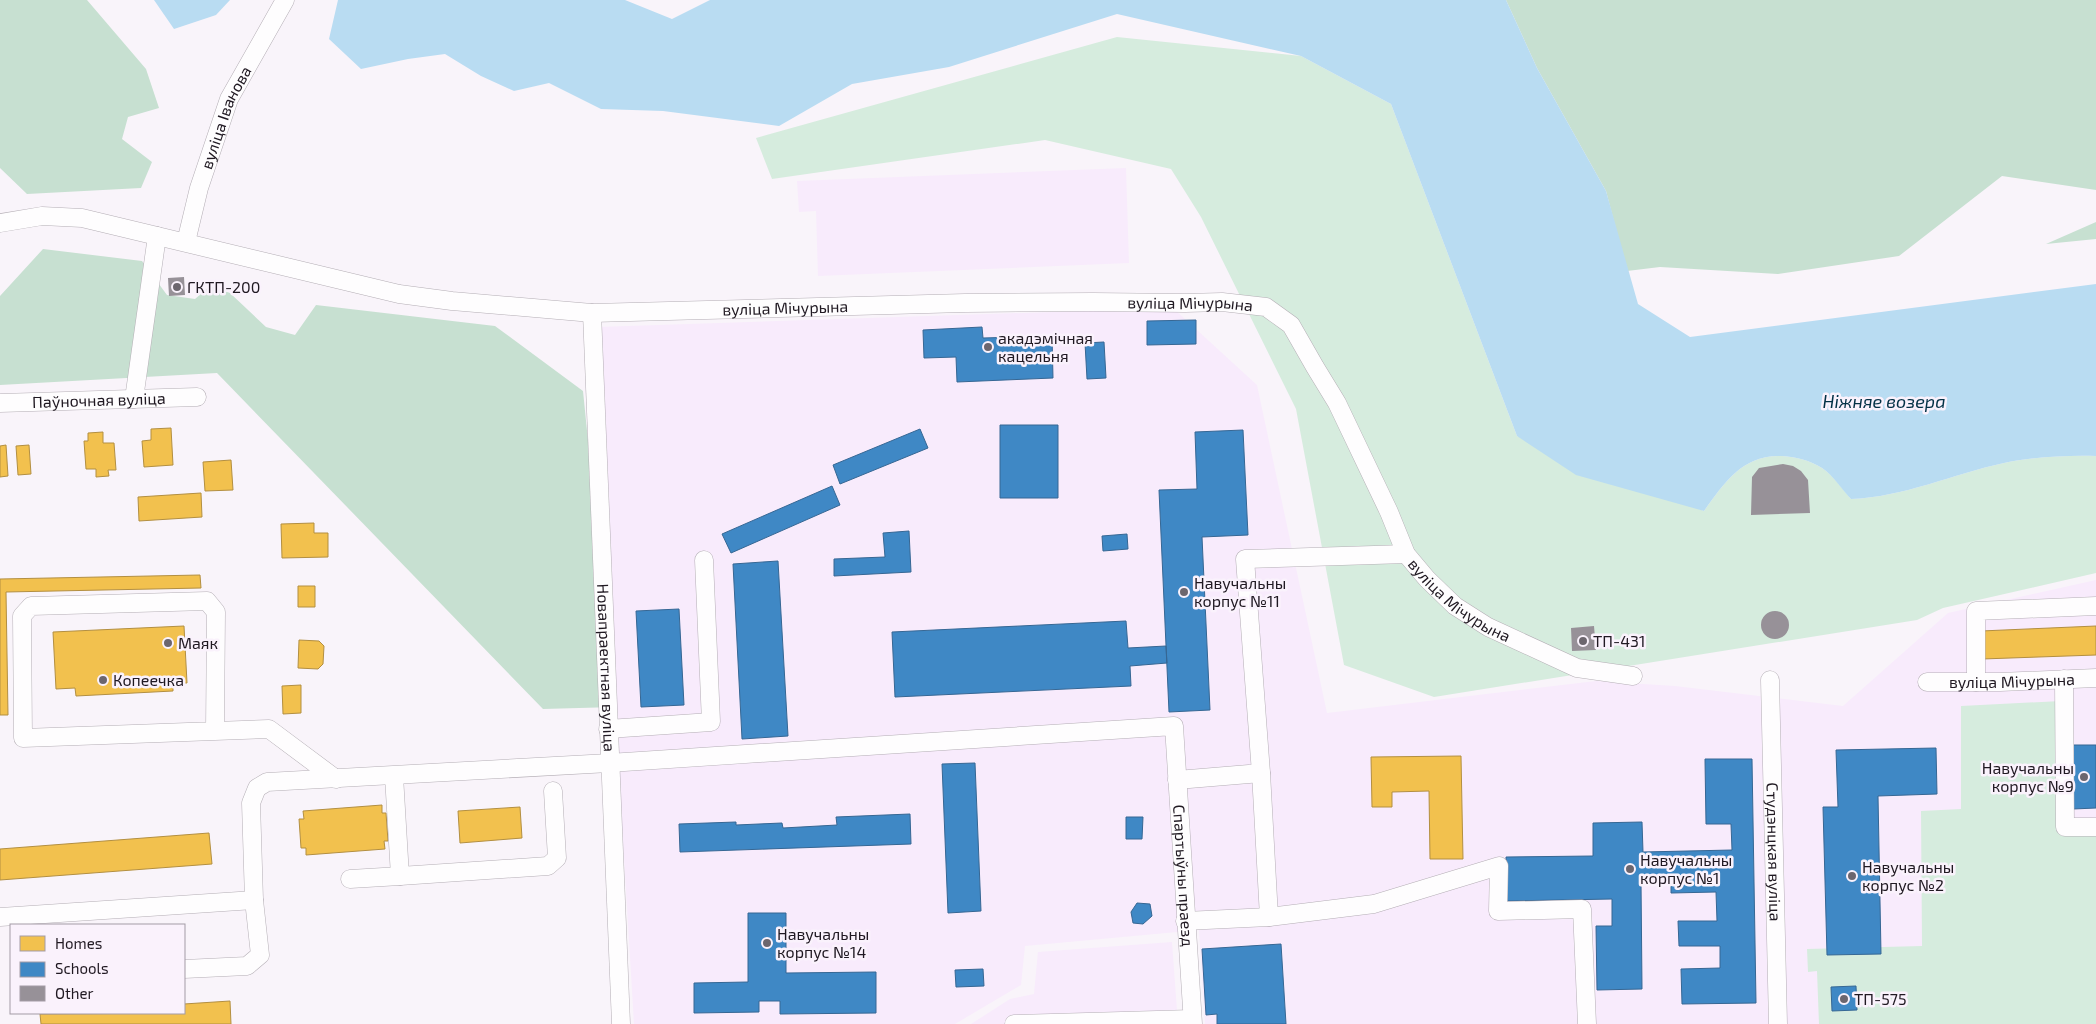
<svg xmlns="http://www.w3.org/2000/svg" width="2096" height="1024" font-family="'Exo 2',sans-serif">
	<rect width="100%" height="100%" fill="#f9f4fa"/>
	<path fill="#f8ebfc" d="M1126,168L1129,263L818,276L816,211L799,212L797,181Z
		M1173,308L1257,385L1327,713L1596,681L1675,686L1843,706L1948,613L2096,580V1024H1205L1199,930L1025,946L1021,985L955,1024H634L615,707L598,327Z
		M1172,942L1178,1024H971L1010,999L1034,994L1038,952Z"/>
	<path fill="#d6ecde" d="M1117,37L1301,56L1391,104L1517,436L1704,511C1724,483 1743,454 1782,456C1797,457 1809,460 1822,468C1833,475 1843,490 1851,499C1904,497 1953,474 2004,463C2031,457 2069,455 2096,456V573L1943,608L1917,620L1434,697L1344,665L1296,409L1201,217L1171,169L1045,140L772,179L756,138Z
		M2061,701L2063,820L2096,821V1024H1819L1817,971L1808,972L1807,949L1922,946L1921,811L1961,809V706Z"/>
	<path fill="#c7e0d1" d="M0,0H87L146,69L159,108L128,117L122,139L152,162L141,188L27,194L0,168Z
		M1506,0H2096V190L2002,176L1899,256L1778,274L1660,267L1627,271L1606,191L1537,68Z
		M2096,222V239L2046,244Z
		M43,249L142,261L167,295L195,299L210,286L230,293L266,327L295,335L316,305L495,326L583,391L615,707L543,709L217,373L0,385V296Z"/>
	<path fill="#b9dcf2" d="M154,0H230L216,15L174,29Z
		M338,0H625L672,19L710,0H1506L1537,68L1606,191L1638,304L1690,337L2096,284V456C2069,455 2031,457 2004,463C1953,474 1904,497 1851,499C1842,490 1833,475 1822,468C1809,460 1797,457 1782,456C1743,454 1724,483 1704,511L1576,475L1517,436L1391,104L1301,56L1117,14L949,67L852,84L779,126L663,111L601,109L549,83L514,91L481,76L445,54L408,59L361,69L329,39Z"/>
	<path fill="#f2c14e" stroke="#b38f41" d="M171,428L173,465L144,467L142,441L151,440V429Z
		M103,432V443H114L116,470H108L109,476L96,477V469H86L84,441H88V433Z
		M6,445L8,476L0,477V446Z
		M29,445L31,474L18,475L16,446Z
		M231,460L233,490L205,491L203,462Z
		M201,493L202,517L139,521L138,497Z
		M314,523V533H328V557L282,558L281,524Z
		M200,575L201,588L6,592L8,715H0V579Z
		M298,586H315V607H298Z
		M184,626L187,683H173V691L76,696L75,688L56,689L53,632Z
		M2096,626V655L1982,659L1981,631Z
		M299,640L319,641L324,646L323,664L318,669L298,668Z
		M301,685V713L283,714L282,686Z
		M1461,756L1463,859H1430L1429,791L1392,792V807H1372L1371,757Z
		M382,805V813H386L388,841H384L385,849L306,855V848H301L299,819H304L303,811Z
		M520,807L522,838L460,843L458,811Z
		M209,833L212,864L0,880V849Z
		M230,1001L231,1024H41L40,1014L184,1013V1004Z"/>
	<path fill="#3f88c5" stroke="#366794" d="M1196,320V344L1147,345V321Z
		M982,327L983,338L1052,336L1053,378L957,382L956,357L924,358L923,330Z
		M1104,342L1106,378L1087,379L1085,343Z
		M1000,425H1058V498H1000Z
		M920,429L928,448L840,484L833,465Z
		M1243,430L1248,535L1202,537L1210,710L1169,712L1159,490L1197,489L1195,432Z
		M832,486L840,505L731,553L722,534Z
		M909,531L911,572L834,576V559L885,557L883,533Z
		M1127,534L1128,549L1103,551L1102,536Z
		M778,561L788,736L742,739L733,564Z
		M679,609L684,705L641,707L636,611Z
		M1126,621L1128,648L1166,646L1167,663L1130,666L1131,686L895,697L892,632Z
		M2072,745H2096V808L2073,809Z
		M1936,748L1937,794L1878,796L1881,954L1827,955L1823,807H1838L1836,750Z
		M1705,759H1752L1756,1003L1682,1004L1681,969L1720,968V946H1679L1678,921H1717L1716,892L1671,893V882H1641L1642,989L1597,990L1596,926H1612V899L1507,901L1506,857L1593,856V823L1642,822L1643,852L1732,850L1731,824H1706Z
		M975,763L981,911L948,913L942,764Z
		M910,814L911,844L680,852L679,824L736,822V825L782,823L783,828L837,825L836,817Z
		M1126,817H1143L1142,839H1126Z
		M1137,903L1150,904L1152,916L1143,924L1133,923L1131,912Z
		M748,913H786V973L876,972V1013L780,1014V1001H759V1012L694,1013V983L748,982Z
		M1281,944L1286,1024H1217V1014L1206,1015L1202,949Z
		M983,969L984,986L956,987L955,970Z
		M1856,986L1857,1010L1832,1011L1831,987Z"/>
	<path fill="#979198" d="M184,277L185,295L169,296L168,278Z
		M1783,464L1793,466L1801,471L1808,480L1810,513L1751,515L1752,477L1759,468Z
		M1761 625a14 14 0 1 1 28 0a14 14 0 1 1-28 0Z
		M1594,626L1596,650L1572,651L1571,628Z"/>
	<g fill="none" stroke-linecap="round" stroke-linejoin="round">
		<defs>
			<g id="minor">
				<path id="s1" d="M0,223L42,216L82,218L399,294L452,301L592,313L965,303L1093,302L1185,303L1222,302L1266,307L1291,325L1315,367L1337,403L1389,512L1406,554L1427,579L1455,606L1488,627L1577,668L1633,676"/>
				<path id="s2" d="M186,242L199,188L229,99L285,0"/>
				<path id="s3" d="M592,313L621,1024"/>
				<path d="M134,399L157,236"/>
				<path id="s4" d="M0,403L197,397"/>
				<path d="M2064,679L2065,827H2096"/>
				<path id="s5" d="M1770,680L1778,1024"/>
				<path id="s6" d="M1927,682H2000L2096,678"/>
				<path d="M1976,682V611L2096,606"/>
				<path d="M608,729L711,722L704,560"/>
				<path d="M215,731L216,612L207,601L31,606L22,616L23,738L269,729L336,779"/>
				<path d="M1177,780L1261,773L1245,559L1406,554"/>
				<path d="M400,876L548,866L557,858L553,791"/>
				<path d="M350,879L400,876L394,776"/>
				<path id="s7" d="M0,917L254,900L251,803L257,788L267,782L609,763L1174,726L1193,1024"/>
				<path d="M1269,917L1374,904L1499,866L1498,911L1582,909L1587,1024"/>
				<path d="M1185,921L1269,917L1261,773"/>
				<path d="M184,969L247,966L260,955L254,900"/>
				<path d="M1014,1024L1192,1019"/>
			</g>
		</defs>
		<use href="#minor" stroke="#b4aeb5" stroke-width="19"/>
		<use href="#minor" stroke="#fefdfe" stroke-width="18"/>
	</g>
	<g fill="#6c666e" stroke="#faf2fc" stroke-width="2">
		<circle cx="177" cy="287" r="5"/>
		<circle cx="988" cy="347" r="5"/>
		<circle cx="1184" cy="592" r="5"/>
		<circle cx="1583" cy="641" r="5"/>
		<circle cx="168" cy="643" r="5"/>
		<circle cx="103" cy="680" r="5"/>
		<circle cx="2084" cy="777" r="5"/>
		<circle cx="1630" cy="869" r="5"/>
		<circle cx="1852" cy="876" r="5"/>
		<circle cx="767" cy="943" r="5"/>
		<circle cx="1844" cy="999" r="5"/>
	</g>
	<g text-anchor="middle" stroke-width="5" stroke-linejoin="round" paint-order="stroke">
		<g font-size="16" fill="#201922" stroke="#faf2fc">
			<text dy="6" stroke="none"><textPath href="#s2" startOffset="131">вуліца Іванова</textPath></text>
			<text dy="6" stroke="none"><textPath href="#s1" startOffset="1201">вуліца Мічурына</textPath></text>
			<text dy="6" stroke="none"><textPath href="#s1" startOffset="796">вуліца Мічурына</textPath></text>
			<text dy="6" stroke="none"><textPath href="#s4" startOffset="99">Паўночная вуліца</textPath></text>
			<text dy="6" stroke="none"><textPath href="#s1" startOffset="1636">вуліца Мічурына</textPath></text>
			<text dy="6" stroke="none"><textPath href="#s3" startOffset="355">Новапраектная вуліца</textPath></text>
			<text dy="6" stroke="none"><textPath href="#s6" startOffset="85">вуліца Мічурына</textPath></text>
			<text dy="6" stroke="none"><textPath href="#s5" startOffset="172">Студэнцкая вуліца</textPath></text>
			<text dy="6" stroke="none"><textPath href="#s7" startOffset="1438">Спартыўны праезд</textPath></text>
		</g>
		<g font-size="16" fill="#201922" stroke="#faf2fc" text-anchor="start">
			<text x="187" y="293">ГКТП-200</text>
			<text x="998" y="344">акадэмічная<tspan x="998" dy="18">кацельня</tspan></text>
			<text x="1194" y="589">Навучальны<tspan x="1194" dy="18">корпус №11</tspan></text>
			<text x="1593" y="647">ТП-431</text>
			<text x="178" y="649">Маяк</text>
			<text x="113" y="686">Копеечка</text>
			<text x="2074" y="774" text-anchor="end">Навучальны<tspan x="2074" dy="18">корпус №9</tspan></text>
			<text x="1640" y="866">Навучальны<tspan x="1640" dy="18">корпус №1</tspan></text>
			<text x="1862" y="873">Навучальны<tspan x="1862" dy="18">корпус №2</tspan></text>
			<text x="777" y="940">Навучальны<tspan x="777" dy="18">корпус №14</tspan></text>
			<text x="1854" y="1005">ТП-575</text>
		</g>
		<g font-size="18" font-style="italic" fill="#033146" stroke="#faf2fc">
			<text x="1884" y="408">Ніжняе возера</text>
		</g>
	</g>
	<rect x="10" y="924" width="175" height="90" fill="#faf2fc" stroke="#a39ba5"/>
	<rect x="20" y="936" width="25" height="15" fill="#f2c14e" stroke="#a39ba5"/>
	<text x="55" y="949" font-size="15" fill="#201922">Homes</text>
	<rect x="20" y="962" width="25" height="15" fill="#3f88c5" stroke="#a39ba5"/>
	<text x="55" y="974" font-size="15" fill="#201922">Schools</text>
	<rect x="20" y="986" width="25" height="15" fill="#979198" stroke="#a39ba5"/>
	<text x="55" y="999" font-size="15" fill="#201922">Other</text>
</svg>
